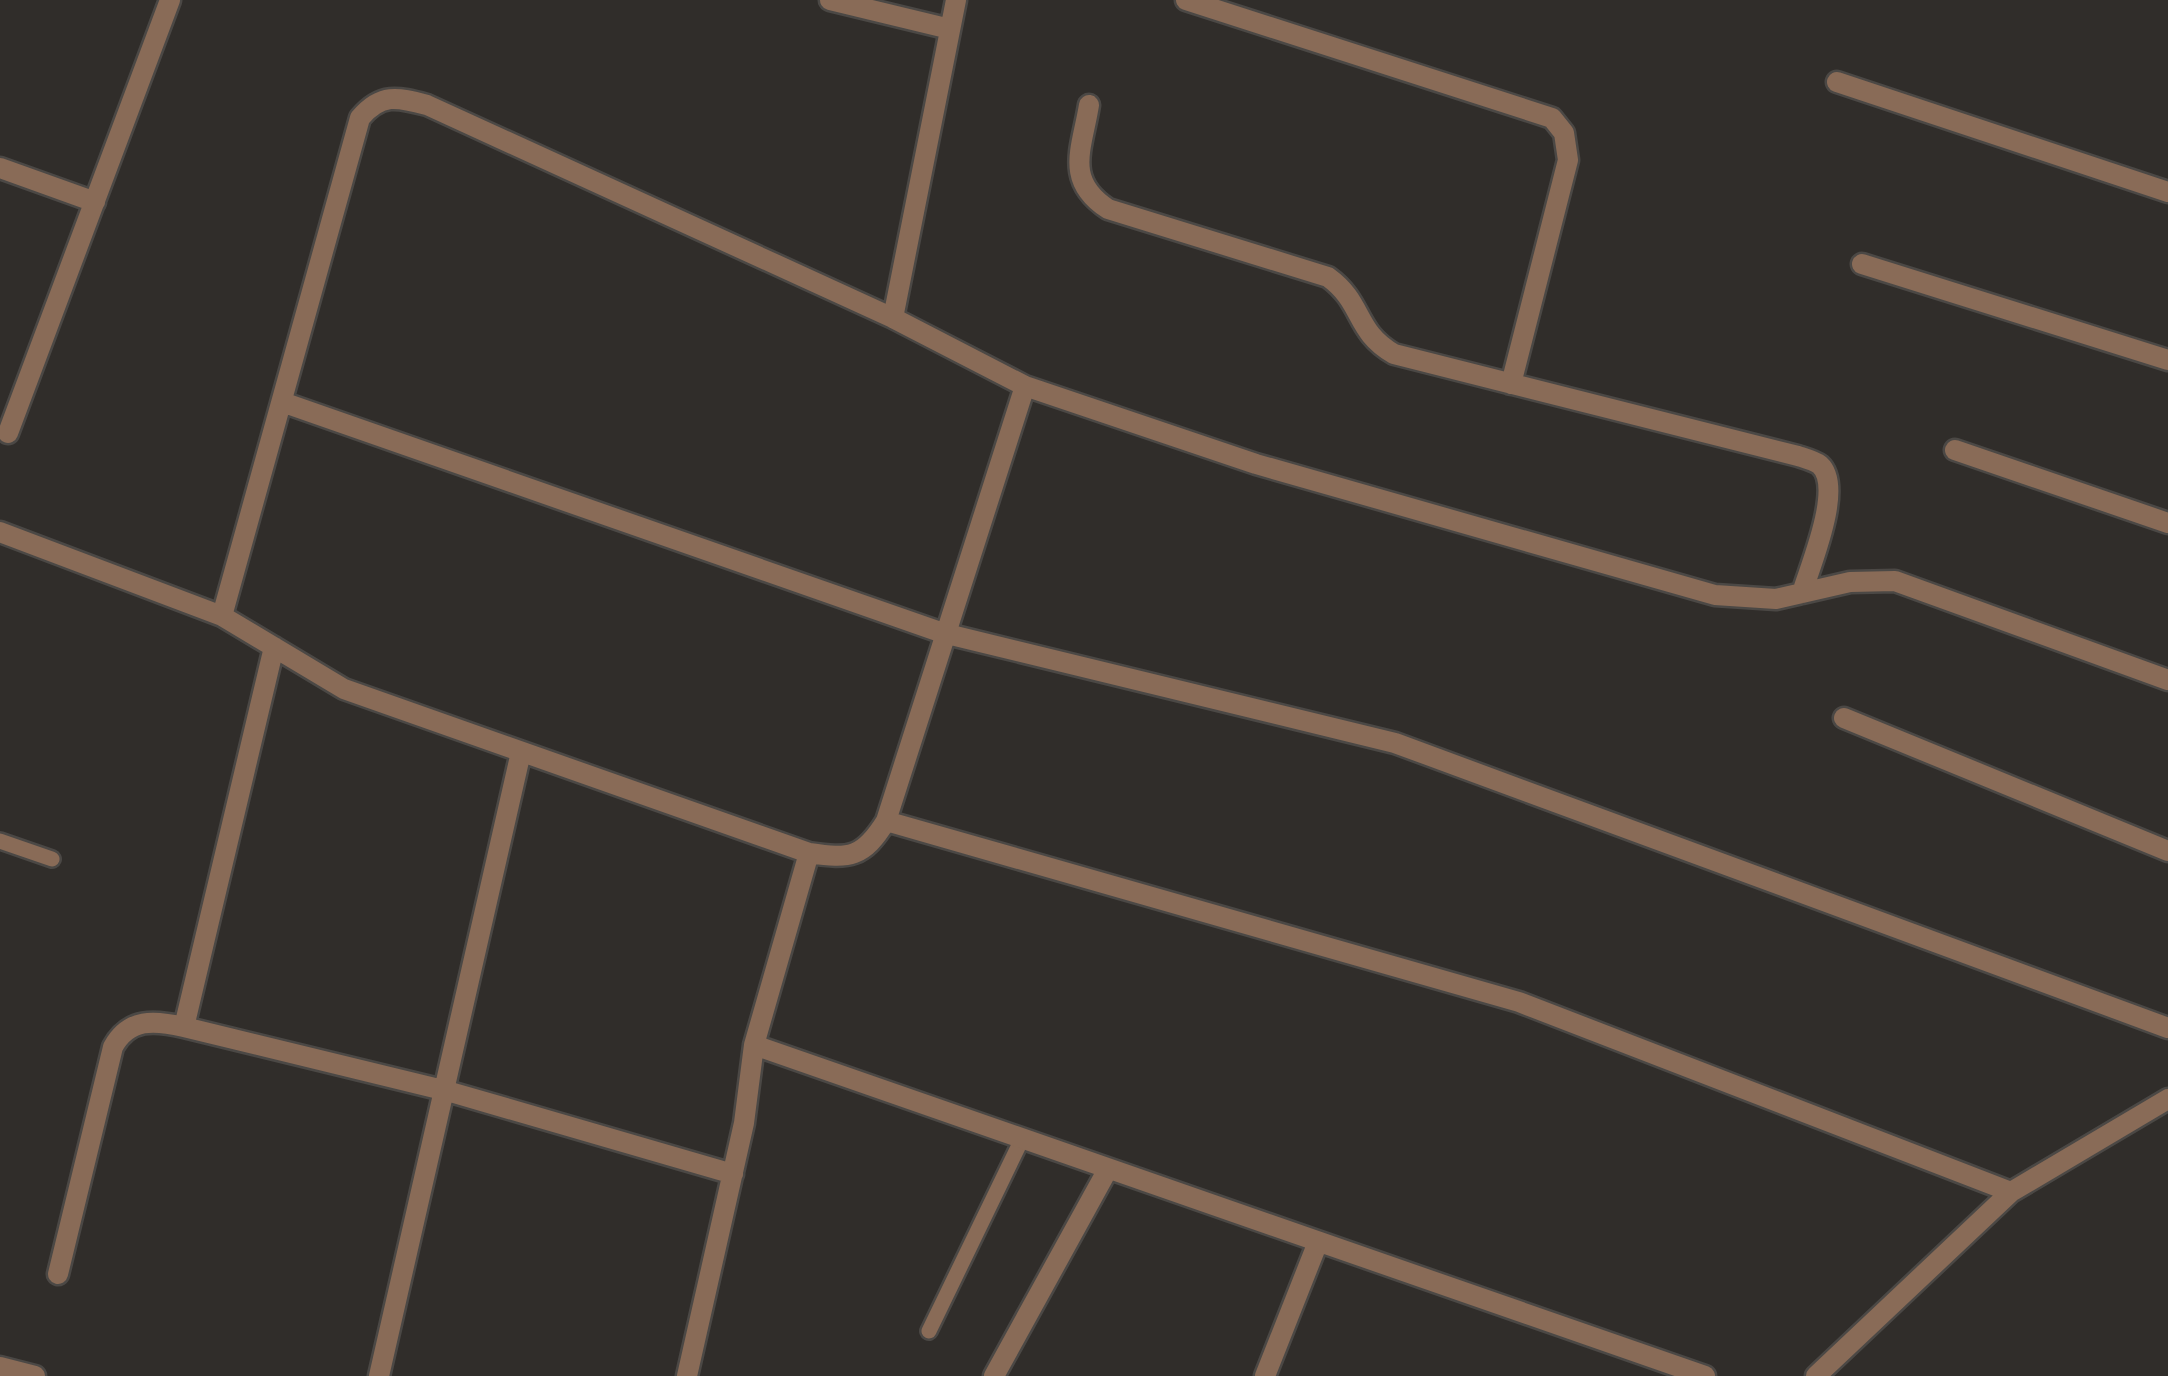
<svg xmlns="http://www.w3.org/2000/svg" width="2168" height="1376" font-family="Overpass,sans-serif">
	<rect width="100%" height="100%" fill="#302d2a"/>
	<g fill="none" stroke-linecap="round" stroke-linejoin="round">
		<defs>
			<path id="service" d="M0,841L52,859
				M929,1331L1022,1139"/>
			<path id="minor" d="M830,0L950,29
				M956,0L893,318L1025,386L886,821C863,858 850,859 809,853L754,1045L1705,1376
				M1186,0L1552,118L1564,133L1568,160L1511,384
				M1837,82L2168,192
				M1089,105C1082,149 1064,180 1108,209L1328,277C1364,303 1354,331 1394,354L1798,456C1804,458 1815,461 1820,465C1844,487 1810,566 1802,593
				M0,168L95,202
				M1862,264L2168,360
				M1025,386L1256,464L1715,595L1776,599L1850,582L1895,581L2168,680
				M282,402L943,633L1395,743L2168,1028
				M8,433L170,0
				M1955,450L2168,523
				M0,532L222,616L344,689L809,853
				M222,616L360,118C381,93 397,97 427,105L893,318
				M274,647L184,1027L447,1091L733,1174
				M1844,718L2168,851
				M886,821L1519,1002L2011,1192L2168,1099
				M58,1274L113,1047C129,1018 154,1020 184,1027
				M0,1367L35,1376
				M379,1376L521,752
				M687,1376L744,1123L754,1045
				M994,1376L1108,1169
				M1265,1376L1318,1242
				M1816,1376L2011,1192"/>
		</defs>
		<use href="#service" stroke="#4b4845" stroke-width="20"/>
		<use href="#minor" stroke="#4b4845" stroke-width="25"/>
		<use href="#service" stroke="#896b57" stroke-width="15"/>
		<use href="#minor" stroke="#896b57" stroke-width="20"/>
	</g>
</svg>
